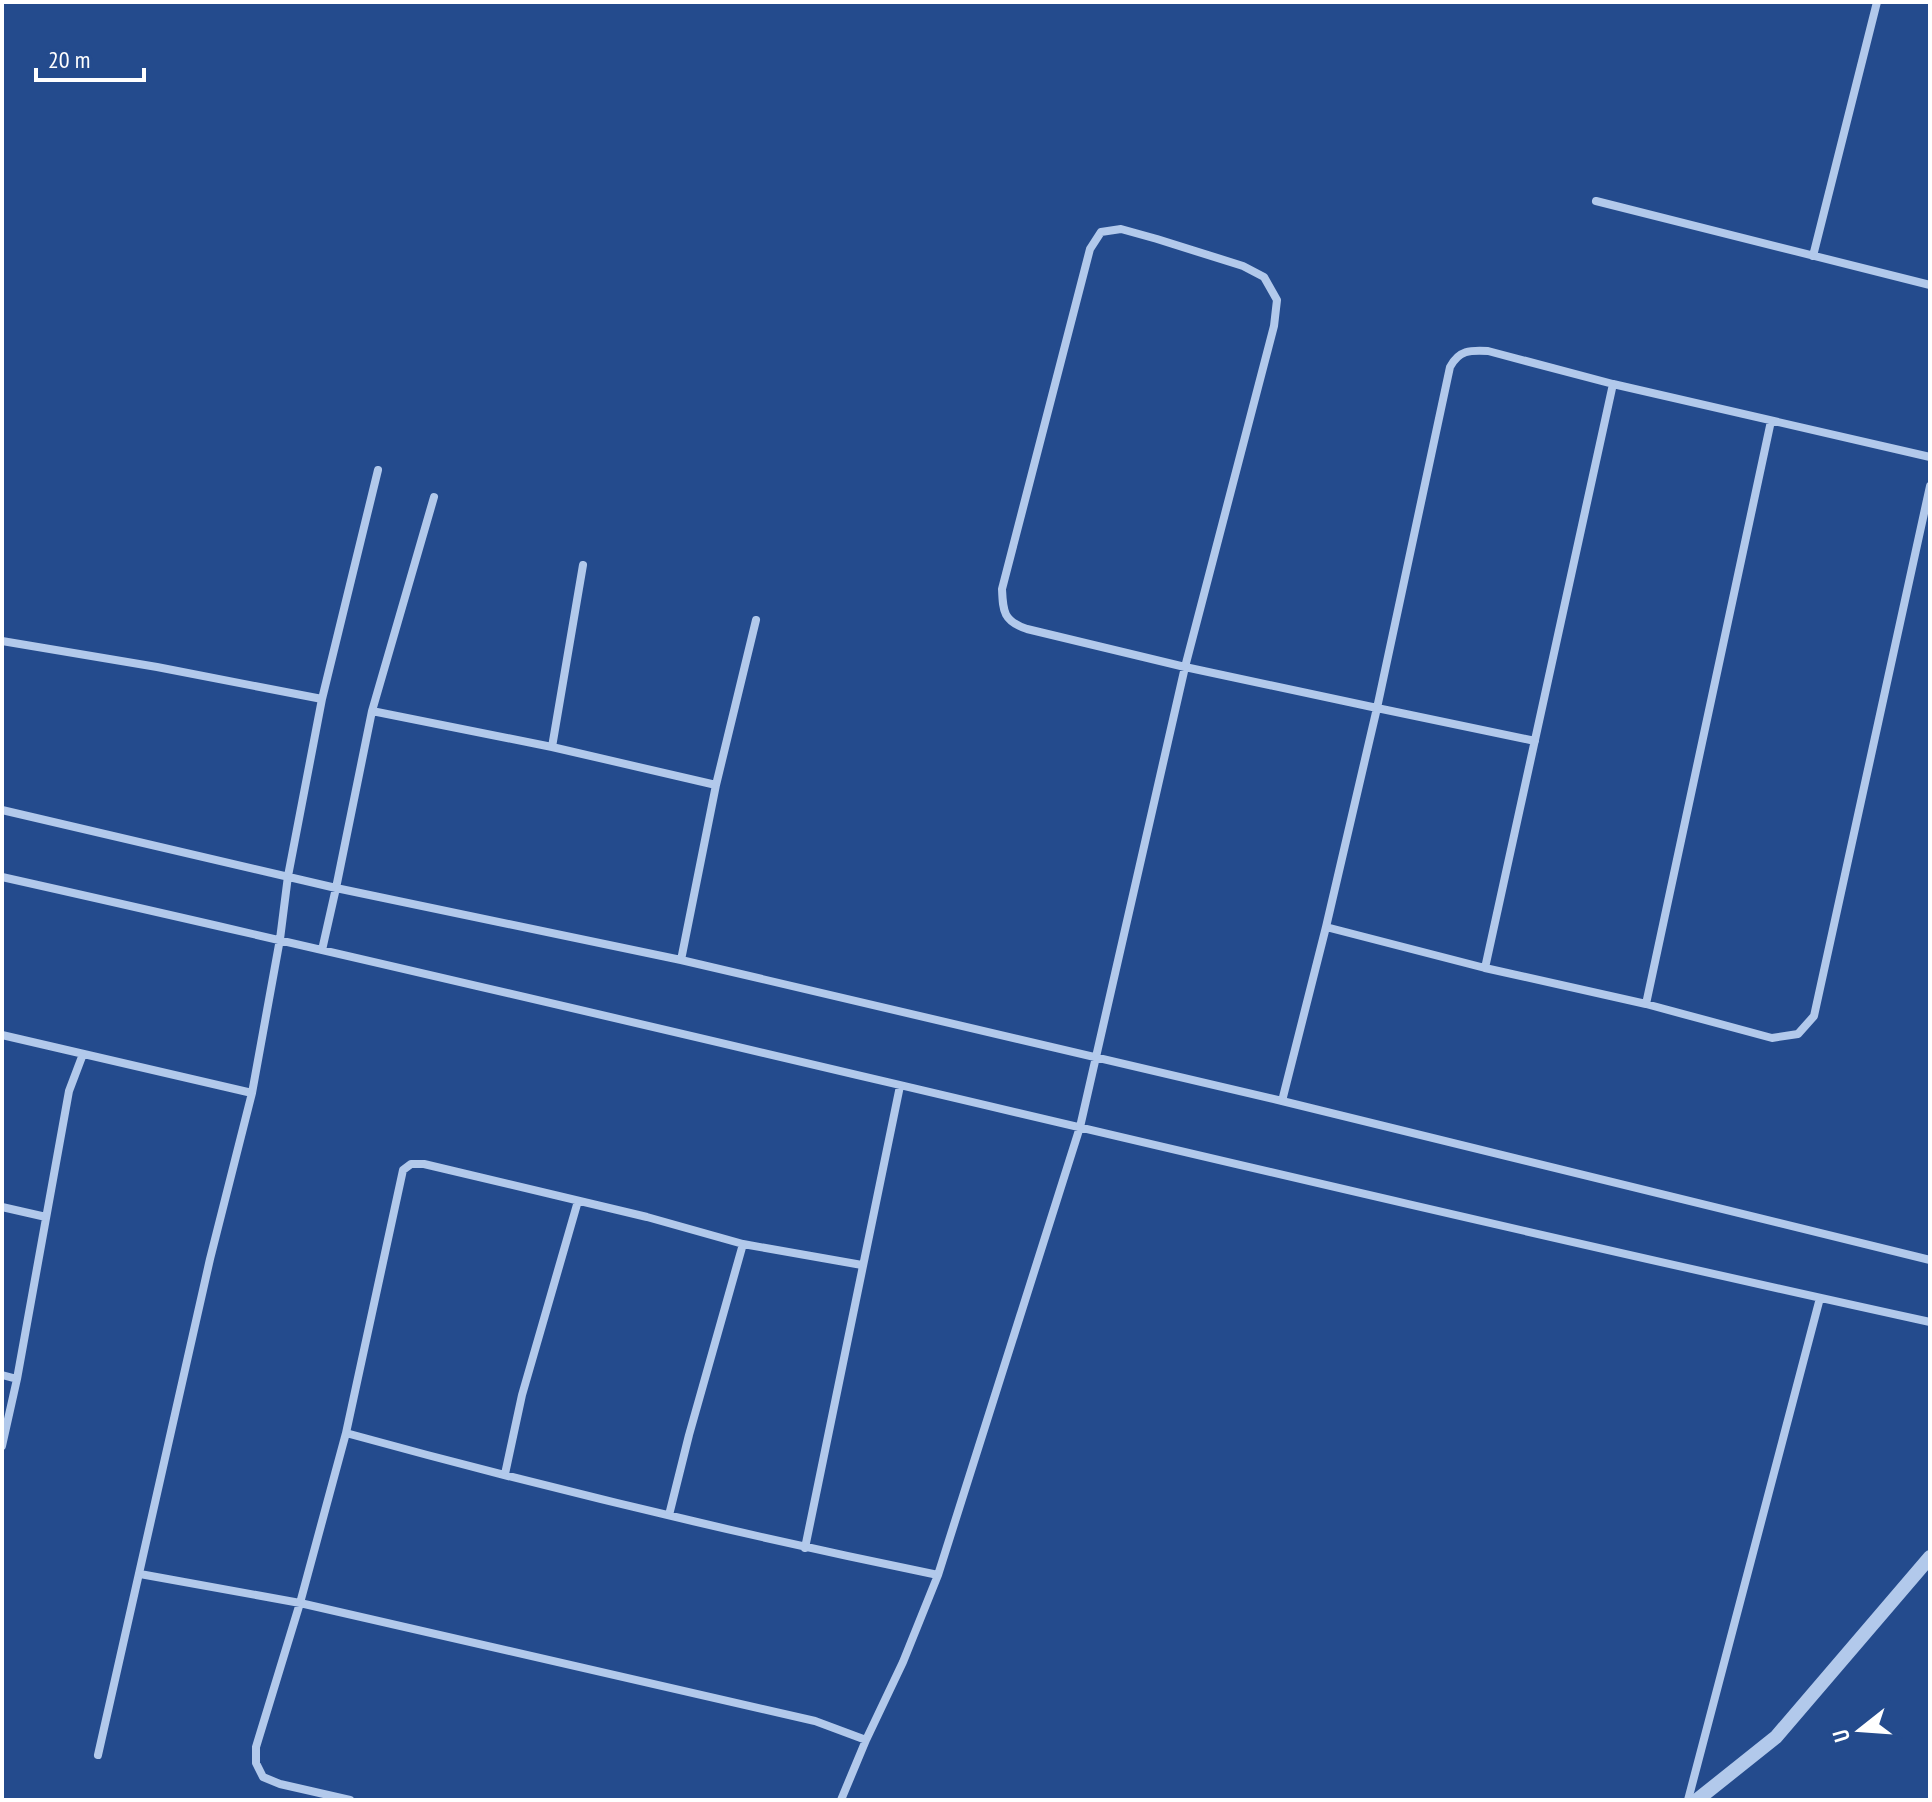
<svg xmlns="http://www.w3.org/2000/svg" width="1932" height="1802" font-family="'PT Sans Narrow',sans-serif">
	<rect width="100%" height="100%" fill="#244b8d"/>
	<g fill="none" stroke-linecap="round" stroke-linejoin="round">
		<path stroke="#b2c9eb" stroke-width="8" d="M1596,201L1930,285
			M1813,256L1877,2
			M2,641L157,667L322,699
			M372,711L552,747L716,785
			M1535,741L1377,708L1450,367C1459,350 1470,350 1488,351L1613,384L1930,457
			M552,747L583,565
			M2,810L336,888L681,960L1282,1101L1930,1260
			M2,877C646,1021 1286,1181 1930,1322
			M1326,927L1485,968L1646,1004L1772,1038L1798,1034L1814,1016L1930,486
			M322,950L336,888L372,711L434,497
			M681,960L716,785L756,620
			M1485,968L1613,384
			M1646,1004L1771,421
			M2,1035L252,1093
			M2,1207L46,1217
			M2,1375L17,1379
			M346,1433L403,1170L411,1164H424L647,1217L743,1244L862,1265
			M2,1446L17,1379L69,1091L83,1054
			M505,1474L522,1395L578,1201
			M669,1515L689,1435L743,1244
			M805,1548L900,1086
			M140,1574L300,1603L815,1721L866,1740L903,1662L938,1575L1080,1127L1185,667L1274,326L1277,300L1264,277L1243,266L1157,239L1121,229L1101,232L1090,249L1002,589C1003,611 1003,621 1027,629L1185,667L1377,708L1326,927L1282,1101
			M98,1755L210,1259L252,1093L280,939L288,876L322,699L378,470
			M350,1800L280,1784L263,1777L256,1763V1747L300,1603L346,1433C542,1487 739,1534 938,1575
			M841,1800L866,1740
			M1688,1800L1820,1298"/>
		<path stroke="#b2c9eb" stroke-width="14" d="M1697,1800L1776,1737L1930,1557"/>
	</g>
	<rect width="1932" height="1802" fill="none" stroke="#ffffff" stroke-width="8"/>
	<g transform="translate(1860 1730) rotate(253)" stroke="#244b8d" stroke-width="6" paint-order="stroke">
	<path d="M0-6L14 30L0 20L-14 30Z" fill="#ffffff"/>
	<text y="-12" font-size="22" font-weight="bold" text-anchor="middle" fill="#ffffff">U</text>
	</g>
	<path d="M36 68v12h108v-12" fill="none" stroke="#ffffff" stroke-width="4"/>
	<text x="48" y="68" font-size="24" fill="#ffffff" stroke="#244b8d" stroke-width="6" paint-order="stroke">20 m</text>
</svg>
